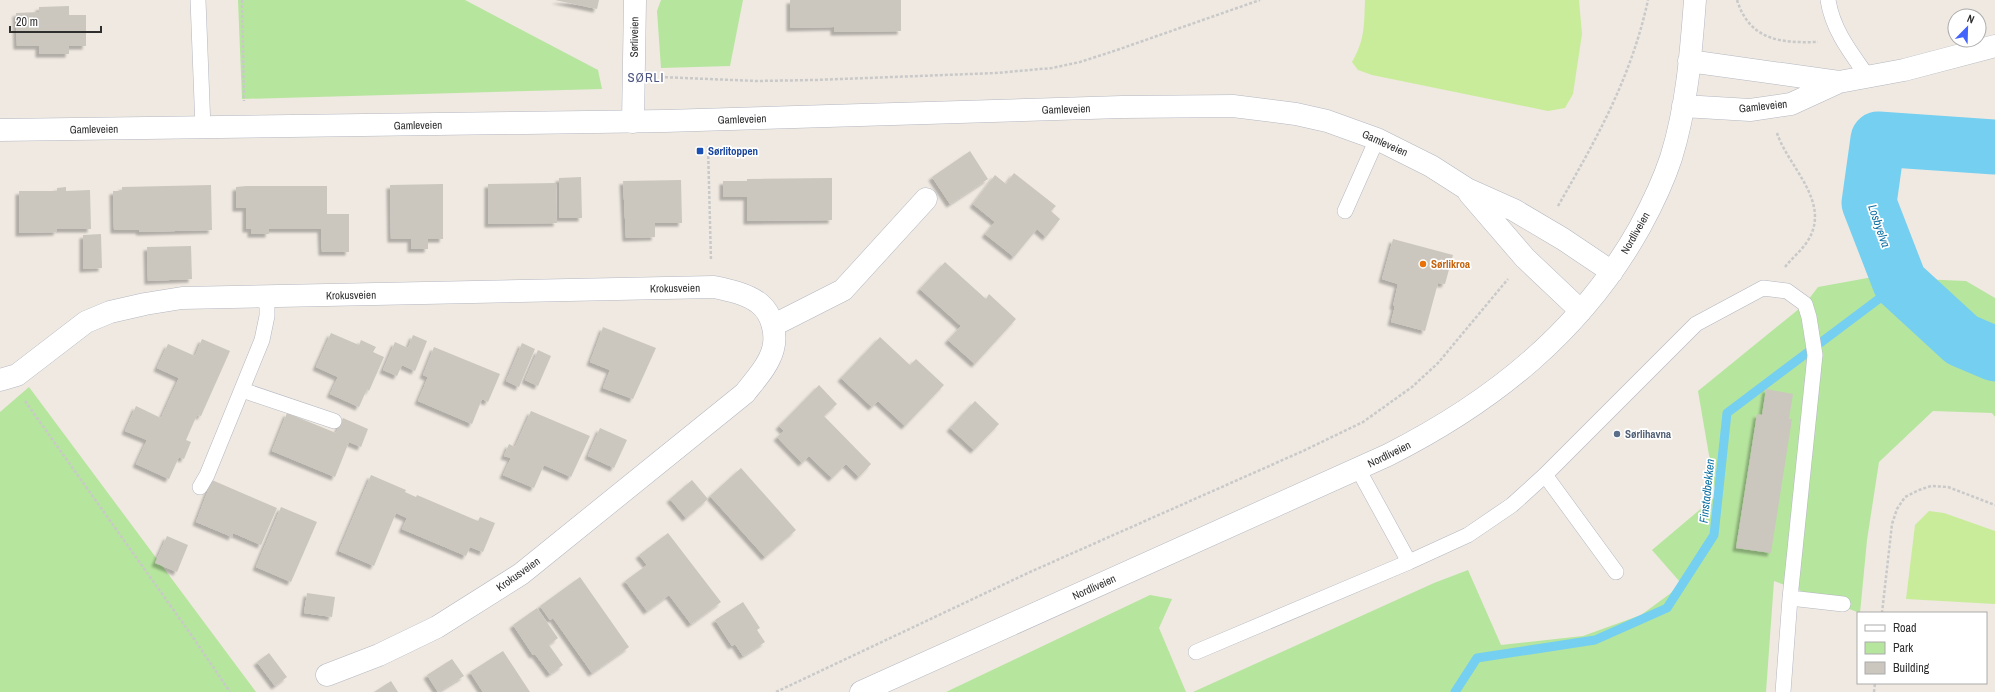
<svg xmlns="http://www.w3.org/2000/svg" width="1995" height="692" font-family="'Archivo Narrow',sans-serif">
	<defs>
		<filter id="shadow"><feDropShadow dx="-3.5" dy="3.5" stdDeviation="1" flood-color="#0004"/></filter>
	</defs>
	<rect width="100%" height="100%" fill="#efe9e1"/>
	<path fill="#b6e59e" d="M238,0H465L598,70L602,89L242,99Z
		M661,0H743L730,66L661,68L657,11Z
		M1873,277L1966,281L1995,298V417L1992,413L1933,411L1879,462L1867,540L1860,613L1774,581L1766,692H1193L1434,583L1468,570L1501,645L1583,636L1641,615L1671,593L1680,582L1652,550L1716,496L1698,391L1805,304L1818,287Z
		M29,387L256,692H0V412Z
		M1150,595L1172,599L1159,628L1186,692H946Z"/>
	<path fill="#c9ec9a" d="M1365,0H1579L1582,34L1573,94L1565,108L1548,111L1372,75L1358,70L1352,62C1365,40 1364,25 1365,0Z
		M1929,511L1944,513L1995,531V604L1906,599L1915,525Z"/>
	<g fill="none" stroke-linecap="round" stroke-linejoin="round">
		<path stroke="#75cff0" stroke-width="9" d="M1455,692L1477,658L1595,640L1667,608L1714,535L1727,413L1900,283"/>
		<path stroke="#75cff0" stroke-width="55" d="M1995,147L1878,139L1869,203L1900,283L1962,340L1995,354"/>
	</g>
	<path fill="#cbc7bf" filter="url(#shadow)" d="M555,0H599L597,9Z
		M790,0H901V31L834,32V27L790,28Z
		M69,6V15H86V46H69V54H39V46H17L16,13L39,12V7Z
		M970,151L988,179L950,204L932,177Z
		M1014,173L1056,206L1051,211L1060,219L1046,237L1037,229L1014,257L985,234L995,222L973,204L995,175L1006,184Z
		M581,177L582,218H559V178Z
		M832,178V220L747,221V197H723V181H747V179Z
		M681,180L682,223H655V237L626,238L623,181Z
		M556,183L557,223L488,224V184Z
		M443,184V239H428V249H411V239H391L390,185Z
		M211,185L212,230L140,232L139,230H114L113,191H122V187Z
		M246,186H327V214H349V252H322L321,229H269V234H251V229H246V208H236V187Z
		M66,187V191L90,190L91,229H57V232L19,233V191H57V188Z
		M101,234L102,268L83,269V235Z
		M1393,239L1453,255L1445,284L1438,283L1425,331L1391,322L1395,306H1393L1398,284L1382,279Z
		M191,246L192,279L148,281L147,247Z
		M945,262L986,299L989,294L1016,319L975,364L948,340L961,326L920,289Z
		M603,327L656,348L633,399L603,388L610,370L590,362Z
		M331,333L359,345L361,340L376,347L373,352L384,357L369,391L367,389L359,407L330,394L338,377L316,367Z
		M413,335L427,341L415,371L402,365L397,376L383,370L395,342L408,348Z
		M880,337L910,365L916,359L944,385L905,426L878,401L872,407L841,378Z
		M202,339L230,351L201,416L197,415L186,440L191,442L184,459L179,457L169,479L136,464L147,440L125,431L136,406L161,418L179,378L157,368L168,344L195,356Z
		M522,343L535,349L519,387L506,381Z
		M434,347L500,374L488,402L482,399L472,424L418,401L428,377L423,375Z
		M538,350L551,356L538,386L525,380Z
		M819,385L837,404L824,416L871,464L859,477L846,464L832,478L809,456L802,463L777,437L784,431L779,426Z
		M1766,389L1793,394L1789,419H1792L1771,553L1736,548L1757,414L1762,415Z
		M975,401L999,424L974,450L950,428Z
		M531,411L590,436L571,477L544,465L534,488L503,475L511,458L504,456L509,444L515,447Z
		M287,413L336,433L343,418L368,429L361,447L349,442L335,477L272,451Z
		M600,428L627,440L614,468L588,456Z
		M741,468L796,530L765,557L710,496Z
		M371,475L406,490L405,492L416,497L417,495L478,521L480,517L495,523L483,552L470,547L466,556L402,529L407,518L396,513L374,566L339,551Z
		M212,480L277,508L261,545L233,533L232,537L196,522Z
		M692,480L708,499L686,518L670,499Z
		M281,507L317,522L291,582L256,567Z
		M668,533L721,602L691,624L669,595L647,611L625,581L647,565L639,555Z
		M167,536L188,545L177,572L155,563Z
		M580,577L629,647L592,673L553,618L550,620L540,606Z
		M307,593L335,597L332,617L304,613Z
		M743,602L760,628L757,630L765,642L743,656L735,644L732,646L715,620Z
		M537,608L558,638L549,645L563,665L550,674L535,654L533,655L513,625Z
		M503,651L530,692H483L470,672Z
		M269,653L287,677L275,686L257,662Z
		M452,659L464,676L438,692L427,675Z
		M391,681L398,692H374Z"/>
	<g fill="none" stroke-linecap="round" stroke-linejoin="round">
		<defs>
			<path id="lane" d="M198,0L203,128
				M1828,0C1833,31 1851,53 1868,77
				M1345,211L1377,139
				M242,390L334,421
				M1358,469L1409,562L1468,535L1512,505L1545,475L1696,324L1763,288L1787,291L1805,304L1809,317L1815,355L1790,598L1783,692
				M1545,475L1616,572
				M200,487L207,475L262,340L267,316V297
				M1790,598L1843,604
				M1196,652L1409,562"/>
			<path id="street" d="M633,122L635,0
				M774,325L843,290L926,199
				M0,380L17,375L86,322L110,312L145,304L182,298L714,287C729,290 748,294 760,304C772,314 777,334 773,349C769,365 755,380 745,393L521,574L437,627L379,655L327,675"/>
			<path id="secondary" d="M1689,61L1839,82
				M1683,106L1750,110L1791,104L1839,82L1904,70L1995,46
				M0,130L665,121L1122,107L1233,106L1296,114L1327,121L1377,139L1431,166L1467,189L1514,210L1563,239L1612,272
				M1469,193L1525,258L1581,311
				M861,692L1388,455C1493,402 1582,331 1640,227C1652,205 1663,182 1671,158C1687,107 1691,53 1695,0"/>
		</defs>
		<use href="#lane" stroke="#b4b7c1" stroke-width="16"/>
		<use href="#street" stroke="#b4b7c1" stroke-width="23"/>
		<use href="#secondary" stroke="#b4b7c1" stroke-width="23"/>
		<path stroke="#c9c9c9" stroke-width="2.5" stroke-dasharray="3 2" stroke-linecap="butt" d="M242,0L244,101
			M1737,0C1750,41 1781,43 1818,42
			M660,77L757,81L815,80L996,73L1052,68L1080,62L1117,50L1260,0
			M1777,133C1788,167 1833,203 1807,242C1801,251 1792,258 1785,267
			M708,146L711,261
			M1558,206C1597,138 1631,78 1648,0
			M25,401L192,636L230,692
			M1882,613L1892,524L1897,509L1905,497L1919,490L1931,486L1948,487L1995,505
			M776,692L1030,572L1303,451L1363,422L1412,387L1438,363L1508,279
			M1874,692L1875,683"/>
		<use href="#lane" stroke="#fff" stroke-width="15"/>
		<use href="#street" stroke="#fff" stroke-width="22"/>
		<use href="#secondary" stroke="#fff" stroke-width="22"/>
	</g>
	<rect fill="#1a4fb4" stroke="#fff" stroke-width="1.5" x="696" y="147" width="8" height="8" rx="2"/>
	<circle fill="#e8710a" stroke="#fff" stroke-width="1.5" cx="1423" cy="264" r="4"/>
	<circle fill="#5c6f8a" stroke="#fff" stroke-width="1.5" cx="1617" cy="434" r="4"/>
	<g text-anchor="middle" stroke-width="3.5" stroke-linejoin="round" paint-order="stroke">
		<g font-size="11" fill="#2e2e2e" stroke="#fff">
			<text transform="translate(634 37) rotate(-89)" y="4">Sørliveien</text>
			<text transform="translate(1763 106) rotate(-6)" y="4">Gamleveien</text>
			<text transform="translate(1066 109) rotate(-2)" y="4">Gamleveien</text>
			<text transform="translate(742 119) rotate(-2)" y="4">Gamleveien</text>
			<text transform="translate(418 125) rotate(-1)" y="4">Gamleveien</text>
			<text transform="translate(94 129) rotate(-1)" y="4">Gamleveien</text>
			<text transform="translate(1385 143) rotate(24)" y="4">Gamleveien</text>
			<text transform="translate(1635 233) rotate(-60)" y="4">Nordliveien</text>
			<text transform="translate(675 288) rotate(-1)" y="4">Krokusveien</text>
			<text transform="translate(351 295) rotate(-1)" y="4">Krokusveien</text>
			<text transform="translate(1389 454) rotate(-26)" y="4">Nordliveien</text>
			<text transform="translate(518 574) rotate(-35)" y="4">Krokusveien</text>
			<text transform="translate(1094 587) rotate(-24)" y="4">Nordliveien</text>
		</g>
		<g font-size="11" font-weight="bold" fill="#164399" stroke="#fff" text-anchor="start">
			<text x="708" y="155">Sørlitoppen</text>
		</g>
		<g font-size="11" font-weight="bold" fill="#c56008" stroke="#fff" text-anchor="start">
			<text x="1431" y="268">Sørlikroa</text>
		</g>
		<g font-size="11" font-weight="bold" fill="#4e5e75" stroke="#fff" text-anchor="start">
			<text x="1625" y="438">Sørlihavna</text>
		</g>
		<g font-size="12" font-style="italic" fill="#0d6fa3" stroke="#fff">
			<text transform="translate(1879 226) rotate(71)" y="4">Losbyelva</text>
			<text transform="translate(1707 491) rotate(-84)" y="4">Finstadbekken</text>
		</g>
		<g font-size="13" letter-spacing="1" fill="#4d5680" stroke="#fff">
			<text x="646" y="82">SØRLI</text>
		</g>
	</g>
	<rect x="1857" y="612" width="130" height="72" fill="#ffffff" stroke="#ababab"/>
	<rect x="1865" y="625" width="20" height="6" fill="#ffffff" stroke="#ababab"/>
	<text x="1893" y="632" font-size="12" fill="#2e2e2e">Road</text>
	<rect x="1865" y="642" width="20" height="12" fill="#b6e59e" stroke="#ababab"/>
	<text x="1893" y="652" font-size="12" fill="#2e2e2e">Park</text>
	<rect x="1865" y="662" width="20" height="12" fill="#cbc7bf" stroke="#ababab"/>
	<text x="1893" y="672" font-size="12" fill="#2e2e2e">Building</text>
	<g transform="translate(1967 28) rotate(23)"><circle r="19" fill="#ffffff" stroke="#ababab"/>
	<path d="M0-3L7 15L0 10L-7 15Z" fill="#4264fb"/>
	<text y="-6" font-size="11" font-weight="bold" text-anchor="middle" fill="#2e2e2e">N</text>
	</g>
	<path d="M10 26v6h91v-6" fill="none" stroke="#2e2e2e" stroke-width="2"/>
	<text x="16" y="26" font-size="12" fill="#2e2e2e" stroke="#ffffff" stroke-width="3" paint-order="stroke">20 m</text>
</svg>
